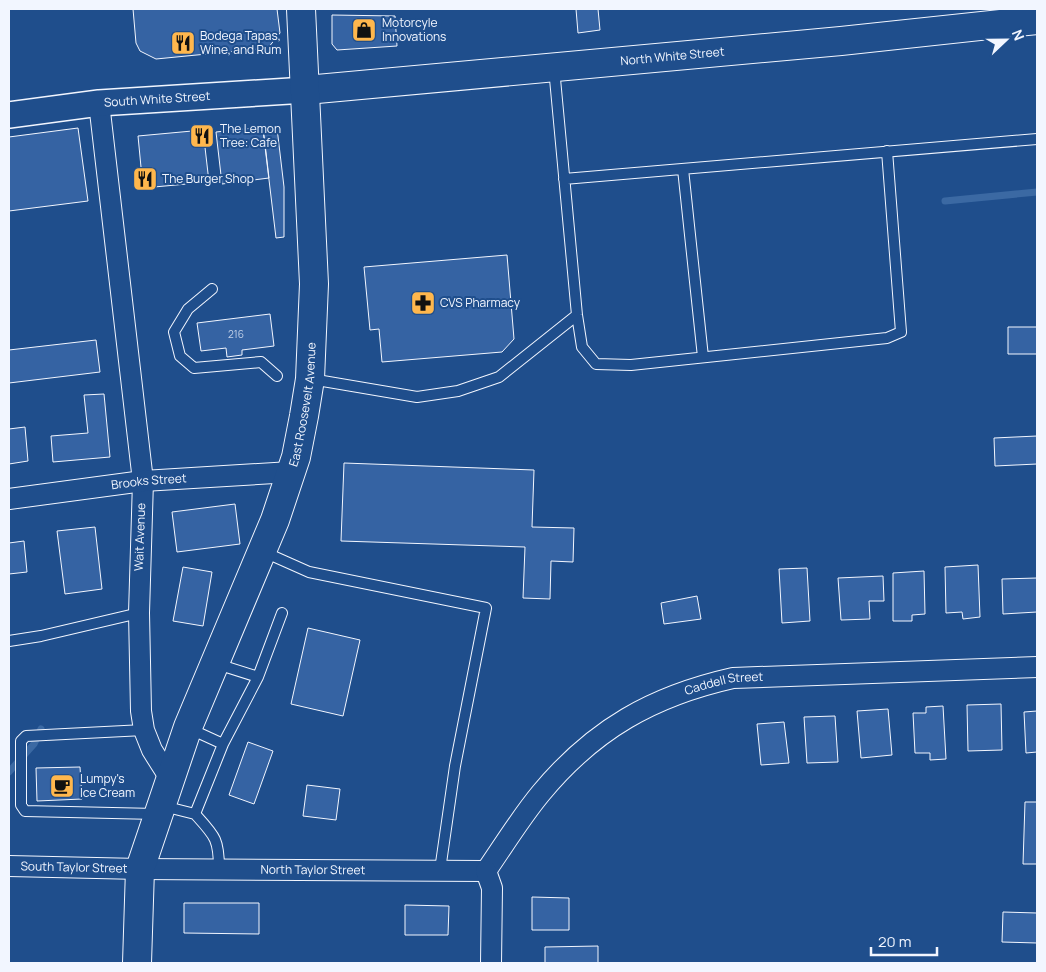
<svg xmlns="http://www.w3.org/2000/svg" width="1046" height="972" font-family="Manrope,sans-serif">
	<rect width="100%" height="100%" fill="#1f4e8c"/>
	<g fill="none" stroke-linecap="round" stroke-linejoin="round">
		<path stroke="#3b69a3" stroke-width="7" d="M945,201L1037,192
			M9,772L34,744L41,729"/>
	</g>
	<path fill="#3563a3" stroke="#f2f6ff" d="M133,9H277L280,33L268,48L156,59L140,51L136,43Z
		M576,9H598L600,30L578,33Z
		M332,15L395,16L397,46L337,50L332,44Z
		M263,127L269,178L222,184L216,132Z
		M78,128L88,201L9,211V137Z
		M277,128L284,187V237L276,238L263,130Z
		M203,130L209,182L143,188L138,136Z
		M507,255L514,339L502,352L382,362L379,329L370,330L364,267Z
		M270,314L274,346L242,350V355L227,357L226,348L201,351L197,323Z
		M1008,327H1037V354H1008Z
		M96,340L100,372L9,383V350Z
		M104,394L110,457L53,462L51,436L88,433L84,395Z
		M25,427L28,461L9,464V429Z
		M1037,436V464L995,466L994,438Z
		M344,463L534,470L532,527L574,528L573,562L551,561L550,599L523,598L525,547L341,541Z
		M235,504L240,544L177,552L172,512Z
		M95,527L102,589L65,594L57,531Z
		M24,541L27,572L9,574V543Z
		M978,565L980,617L963,619L962,612L946,613L945,567Z
		M183,567L212,572L203,626L173,621Z
		M807,568L810,621L782,623L779,569Z
		M924,571L925,614L912,615V621H893V573Z
		M883,576L884,601H869L870,619L841,620L838,578Z
		M1037,578V612L1003,614L1002,579Z
		M697,596L701,619L664,624L661,603Z
		M308,628L360,640L343,716L291,704Z
		M1001,704L1002,750L968,751L967,705Z
		M943,706L946,759L930,760V753H915L913,713H926V707Z
		M888,709L892,755L861,758L857,711Z
		M1037,711V752L1026,753L1024,712Z
		M835,716L838,762L807,763L804,717Z
		M784,722L789,763L761,765L757,724Z
		M248,742L273,751L254,804L229,795Z
		M80,767L82,799L37,801L36,768Z
		M307,785L340,789L336,820L303,816Z
		M1025,802H1037V864H1023Z
		M532,897L569,898V930H532Z
		M184,903H259V934L184,933Z
		M405,905L449,906L448,935H405Z
		M1003,912L1037,913V943L1002,942Z
		M598,946V963H545V947Z"/>
	<g fill="none" stroke-linecap="round" stroke-linejoin="round">
		<defs>
			<path id="service" d="M554,68L577,315L582,347L596,364L631,365L887,338L901,332L887,151
				M683,169L703,357
				M564,179L1037,139
				M212,289L188,309L174,332L180,356L194,368L261,362L277,376
				M311,379L417,397L458,391L499,377L577,315
				M264,552L309,572L486,608L455,766L440,870
				M9,641L41,636L139,613
				M217,664L258,677L282,613
				M188,728L223,744L258,677
				M144,730L26,736L21,741V805L25,811L156,814
				M163,806L195,814L223,744
				M195,814C215,836 219,839 219,869"/>
			<g id="minor">
				<path d="M99,103L143,481L139,613L141,711L144,730L152,750L169,777"/>
				<path id="s1" d="M9,499L143,481L291,472"/>
				<path id="s2" d="M9,866L140,869L486,871"/>
				<path id="s3" d="M486,871C504,845 521,817 541,793C594,729 653,696 733,678L1037,667"/>
				<path d="M486,871L492,888L491,963"/>
			</g>
			<g id="tertiary">
				<path id="s4" d="M9,115L99,103L306,90"/>
			</g>
			<g id="secondary">
				<path id="s5" d="M306,90L841,41L1037,20"/>
				<path id="s6" d="M137,963L140,869L188,727L275,520L296,457L304,416L310,379L314,284L301,9"/>
			</g>
		</defs>
		<use href="#service" stroke="#f2f6ff" stroke-width="12"/>
		<use href="#minor" stroke="#f2f6ff" stroke-width="22"/>
		<use href="#tertiary" stroke="#f2f6ff" stroke-width="28"/>
		<use href="#secondary" stroke="#f2f6ff" stroke-width="30"/>
		<use href="#service" stroke="#1f4e8c" stroke-width="10"/>
		<use href="#minor" stroke="#1f4e8c" stroke-width="20"/>
		<use href="#tertiary" stroke="#1f4e8c" stroke-width="25"/>
		<use href="#secondary" stroke="#1f4e8c" stroke-width="28"/>
	</g>
	<defs>
		<symbol id="shop-square" viewBox="-11 -11 22 22"><rect x="-9" y="-9" width="18" height="18" rx="4" fill="#ffb74d" stroke="#1f4e8c"/><path d="M-5-2.5h2.3a2.7 3.5 0 0 1 5.4 0H5L5.5 6h-11ZM-1.5-2.5h3a1.5 2.3 0 0 0-3 0Z" fill="#111"/></symbol>
		<symbol id="restaurant-square" viewBox="-11 -11 22 22"><rect x="-9" y="-9" width="18" height="18" rx="4" fill="#ffb74d" stroke="#1f4e8c"/><path d="M-5-6h1v4h1v-4h1v4h1v-4h1v5L-1.5 .5V6h-2V.5L-5-1ZM5-6V6H3V1.5H1.5Q1.5-4 5-6Z" fill="#111"/></symbol>
		<symbol id="pharmacy-square" viewBox="-11 -11 22 22"><rect x="-9" y="-9" width="18" height="18" rx="4" fill="#ffb74d" stroke="#1f4e8c"/><path d="M-2-6h4v4h4v4h-4v4h-4v-4h-4v-4h4Z" fill="#111"/></symbol>
		<symbol id="cafe-square" viewBox="-11 -11 22 22"><rect x="-9" y="-9" width="18" height="18" rx="4" fill="#ffb74d" stroke="#1f4e8c"/><path d="M-5.5-4.5H6V0H3Q3 3.5 0 3.5H-2.5Q-5.5 3.5-5.5 0ZM3-3.2v2h1.7v-2ZM-6 4.5H4V6H-6Z" fill="#111"/></symbol>
	</defs>
	<g fill-rule="evenodd">
		<use href="#shop-square" x="350" y="16" width="28" height="28"/>
		<use href="#restaurant-square" x="169" y="29" width="28" height="28"/>
		<use href="#restaurant-square" x="188" y="122" width="28" height="28"/>
		<use href="#restaurant-square" x="131" y="165" width="28" height="28"/>
		<use href="#pharmacy-square" x="409" y="289" width="28" height="28"/>
		<use href="#cafe-square" x="48" y="772" width="28" height="28"/>
	</g>
	<g text-anchor="middle" stroke-width="4" stroke-linejoin="round" paint-order="stroke">
		<g font-size="10" fill="#c3d1e8">
			<text x="236" y="338">216</text>
		</g>
		<g font-size="12" fill="#f2f6ff" stroke="#1f4e8c" text-anchor="start">
			<text x="382" y="27">Motorcyle<tspan x="382" dy="14">Innovations</tspan></text>
			<text x="200" y="40">Bodega Tapas,<tspan x="200" dy="14">Wine, and Rum</tspan></text>
			<text x="220" y="133">The Lemon<tspan x="220" dy="14">Tree: Cafe</tspan></text>
			<text x="162" y="183">The Burger Shop</text>
			<text x="440" y="307">CVS Pharmacy</text>
			<text x="80" y="783">Lumpy's<tspan x="80" dy="14">Ice Cream</tspan></text>
		</g>
		<g font-size="12" fill="#f2f6ff" stroke="#1f4e8c">
			<text dy="4" stroke="none"><textPath href="#s5" startOffset="368">North White Street</textPath></text>
			<text dy="4" stroke="none"><textPath href="#s4" startOffset="149">South White Street</textPath></text>
			<text dy="4" stroke="none"><textPath href="#s6" startOffset="588">East Roosevelt Avenue</textPath></text>
			<text dy="4" stroke="none"><textPath href="#s1" startOffset="141">Brooks Street</textPath></text>
			<text transform="translate(140 537) rotate(-88)" y="4">Wait Avenue</text>
			<text dy="4" stroke="none"><textPath href="#s3" startOffset="314">Caddell Street</textPath></text>
			<text dy="4" stroke="none"><textPath href="#s2" startOffset="65">South Taylor Street</textPath></text>
			<text dy="4" stroke="none"><textPath href="#s2" startOffset="304">North Taylor Street</textPath></text>
		</g>
	</g>
	<rect width="1046" height="972" fill="none" stroke="#f2f6ff" stroke-width="20"/>
	<g transform="translate(1006 40) rotate(68)" stroke="#1f4e8c" stroke-width="4" paint-order="stroke">
	<path d="M0-4L9 19L0 12L-9 19Z" fill="#f2f6ff"/>
	<text y="-8" font-size="14" font-weight="bold" text-anchor="middle" fill="#f2f6ff">N</text>
	</g>
	<path d="M871 947v8h66v-8" fill="none" stroke="#f2f6ff" stroke-width="2.5"/>
	<text x="878" y="947" font-size="15" fill="#f2f6ff" stroke="#1f4e8c" stroke-width="4" paint-order="stroke">20 m</text>
</svg>
